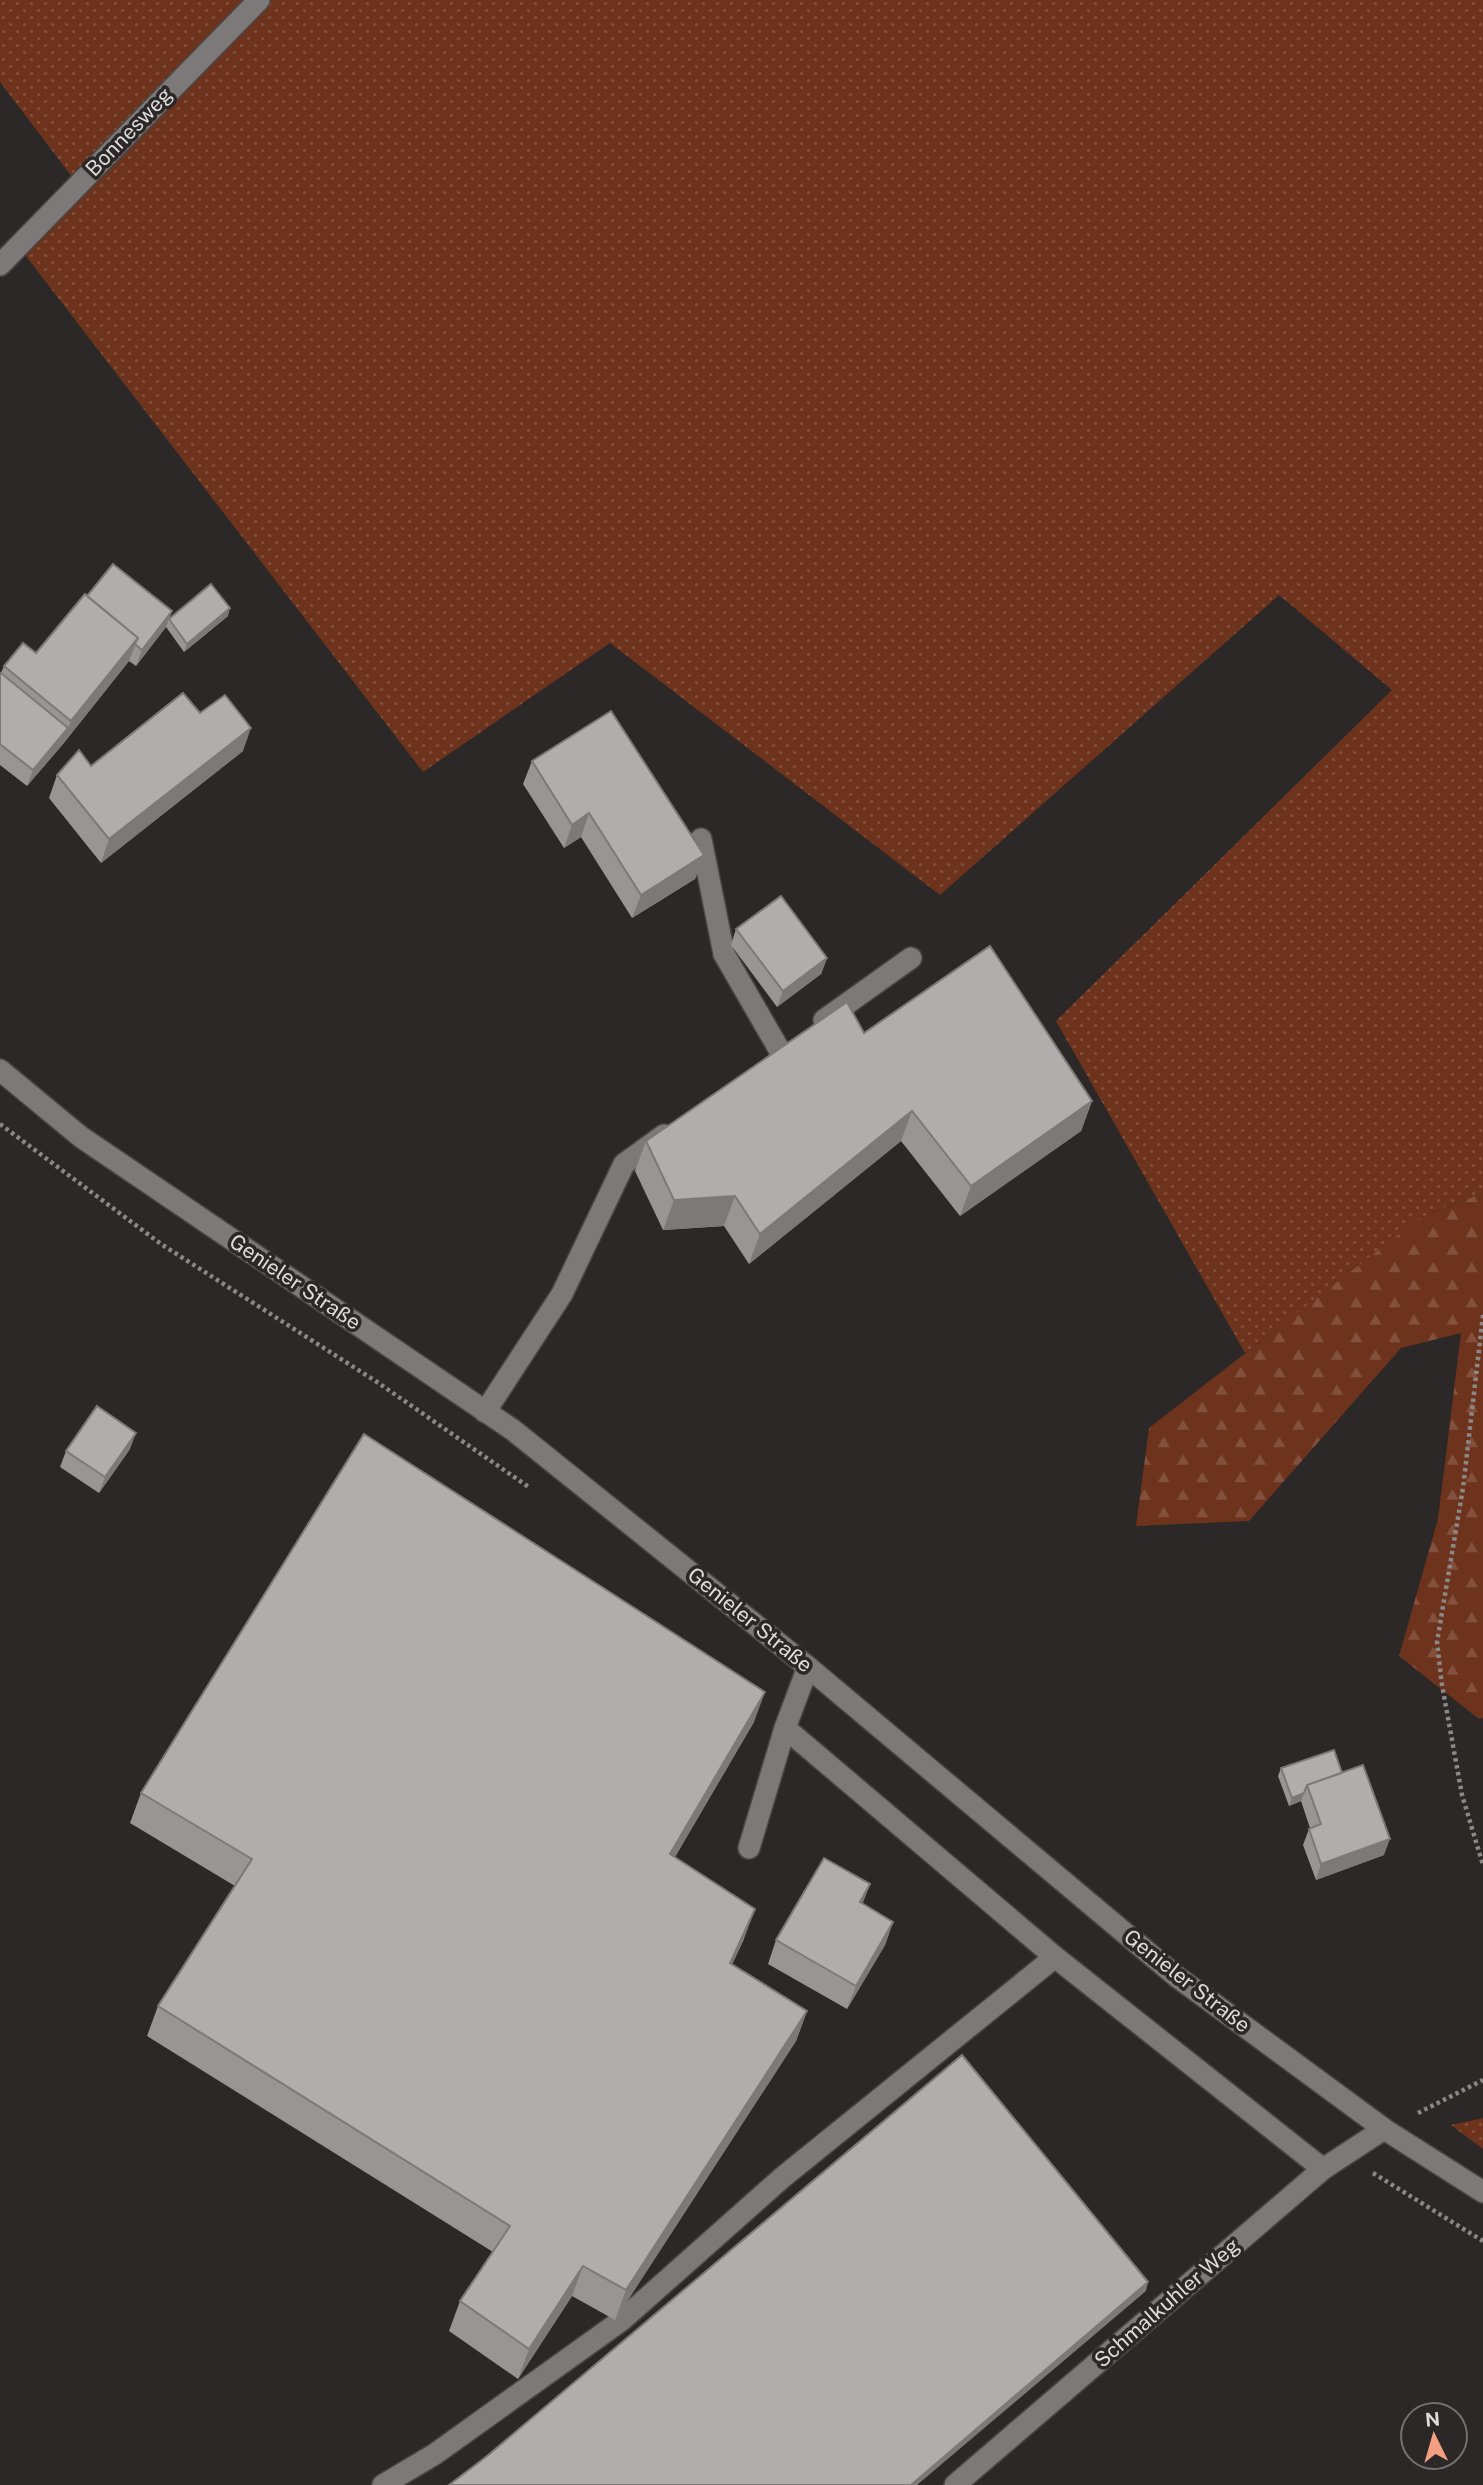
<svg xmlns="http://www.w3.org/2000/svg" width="1483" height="2485" font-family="'Public Sans',sans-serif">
	<defs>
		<pattern id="grass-dots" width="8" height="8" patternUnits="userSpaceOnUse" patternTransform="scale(1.75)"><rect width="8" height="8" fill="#6e331c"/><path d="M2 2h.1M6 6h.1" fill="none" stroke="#82503c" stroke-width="1.8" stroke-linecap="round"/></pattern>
		<pattern id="forest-firs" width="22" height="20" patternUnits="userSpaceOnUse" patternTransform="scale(1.75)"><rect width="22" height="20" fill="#6e331c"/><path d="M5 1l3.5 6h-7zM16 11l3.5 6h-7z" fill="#82503c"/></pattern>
	</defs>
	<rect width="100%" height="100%" fill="#2b2827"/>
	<path fill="url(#grass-dots)" d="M0,0H266L73,178L0,82Z
		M271,0H1483V1193L1431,1213L1245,1353L1056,1021L1392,690L1279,595L940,895L610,643L423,772L19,247Z
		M1483,2118V2149L1451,2125Z"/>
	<path fill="url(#forest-firs)" d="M1483,1193V1718L1479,1719L1399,1656L1438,1519L1461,1333L1401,1348L1249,1521L1136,1526L1149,1428L1421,1217Z"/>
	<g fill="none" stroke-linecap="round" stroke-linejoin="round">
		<defs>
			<path id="lane" d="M701,839L724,954L780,1051
				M824,1020L911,958
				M485,1412L562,1294L624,1164L664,1135
				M785,1728L1055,1957L1323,2169
				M749,1848L785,1728L808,1667
				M383,2485L435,2454L622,2320L783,2177L1055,1957"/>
			<path id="street" d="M0,265L259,0
				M955,2485L1323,2169L1384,2129"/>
			<path id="secondary" d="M0,1070L81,1137L513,1430L808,1667L1176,1976L1384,2129L1483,2192"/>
		</defs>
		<use href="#lane" stroke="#484645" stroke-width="24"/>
		<use href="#street" stroke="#484645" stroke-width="24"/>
		<use href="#secondary" stroke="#484645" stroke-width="24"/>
		<path stroke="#8b8887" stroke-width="4.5" stroke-dasharray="3.5 3.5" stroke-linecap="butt" d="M0,1124L161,1244L377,1382L530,1488
			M1483,1315L1463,1488L1437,1642L1442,1685L1462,1795L1483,1865
			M1418,2113L1483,2080
			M1373,2173L1483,2241"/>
		<use href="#lane" stroke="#7c7978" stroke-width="21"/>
		<use href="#street" stroke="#7c7978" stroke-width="21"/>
		<use href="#secondary" stroke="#7c7978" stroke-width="21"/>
	</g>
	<path fill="#989594" d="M87,596L172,611L166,627L136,666L129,661L63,744L27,786L0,765V675L4,666L36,653Z
		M228,616L184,652L166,627L169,619Z
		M200,713L243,751L101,863L49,798L57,775L91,766Z
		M532,761L704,855L695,879L632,918L581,837L564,848L523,784Z
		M736,929L827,958L821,974L777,1007L731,945Z
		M864,1033L1092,1101L1081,1131L960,1216L901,1141L749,1264L724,1226L663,1230L635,1171L646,1141Z
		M130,1449L99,1493L60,1467L66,1451Z
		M754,1722L675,1857L744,1939L732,1964L807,2011L796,2041L615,2320L572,2296L518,2379L449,2331L460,2301L493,2252L147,2036L158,2006L235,1886L130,1823L141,1793Z
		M1281,1768L1342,1773L1384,1855L1316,1880L1303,1845L1309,1829L1310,1828L1301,1801L1289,1806L1278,1776Z
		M870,1884L862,1904L893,1922L885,1945L847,2009L768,1964L776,1940Z"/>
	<path fill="#7c7978" d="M230,608L228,616L184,652L187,644Z
		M172,611L166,627L136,666L142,650Z
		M138,638L129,661L63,744L27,786L33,770L68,728L71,721Z
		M251,728L243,751L101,863L109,839Z
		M589,813L581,837L564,848L572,825Z
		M704,855L695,879L632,918L641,895Z
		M827,958L821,974L777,1007L783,991Z
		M1092,1101L1081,1131L960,1216L971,1186Z
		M912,1111L901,1141L749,1264L760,1234Z
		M735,1196L724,1226L663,1230L674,1200Z
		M136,1433L130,1449L99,1493L105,1477Z
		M765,1692L754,1722L659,1884L670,1854Z
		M1304,1793L1301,1801L1289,1806L1292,1798Z
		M1390,1839L1384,1855L1316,1880L1321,1864Z
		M870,1884L861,1908L860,1902Z
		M755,1909L744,1939L719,1993L730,1963Z
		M893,1922L885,1945L847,2009L856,1986Z
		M807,2011L796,2041L615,2320L626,2290Z
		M583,2266L572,2296L518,2379L529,2349Z
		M1148,2282L1146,2291L917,2485H911Z"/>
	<path fill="#b1adac" stroke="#7c7978" stroke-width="2" d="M113,564L172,611L142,650L135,644L138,638L87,596Z
		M211,584L230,608L187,644L169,619Z
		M85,594L138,638L71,721L4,666L23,643L36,653Z
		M1,673L68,728L33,770L0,744V675Z
		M183,693L200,713L225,695L251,728L109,839L57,775L79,750L91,766Z
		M611,711L704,855L641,895L589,813L572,825L532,761Z
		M781,896L827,958L783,991L736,929Z
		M990,946L1092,1101L971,1186L912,1111L760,1234L735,1196L674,1200L646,1141L847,1002L864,1033Z
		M97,1406L136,1433L105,1477L66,1451Z
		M364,1434L765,1692L670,1854L755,1909L730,1963L807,2011L626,2290L583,2266L529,2349L460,2301L510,2226L158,2006L252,1859L141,1793Z
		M1334,1750L1342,1773L1307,1785L1304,1793L1292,1798L1281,1768Z
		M1363,1765L1390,1839L1321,1864L1309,1829L1321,1824L1307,1785Z
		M824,1858L870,1884L860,1902L893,1922L856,1986L776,1940Z
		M962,2055L1148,2282L911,2485H449L487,2456Z"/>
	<g text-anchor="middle" stroke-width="7" stroke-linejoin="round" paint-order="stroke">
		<g font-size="21" fill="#dedcdb" stroke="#2b2827">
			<text transform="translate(129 132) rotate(-46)" y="7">Bonnesweg</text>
			<text transform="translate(295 1282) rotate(34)" y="7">Genieler Straße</text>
			<text transform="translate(750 1620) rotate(39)" y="7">Genieler Straße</text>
			<text transform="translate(1187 1981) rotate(38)" y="7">Genieler Straße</text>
			<text transform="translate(1167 2303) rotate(-41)" y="7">Schmalkuhler Weg</text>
		</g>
	</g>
	<g transform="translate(1434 2436) rotate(355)"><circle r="33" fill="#2b2827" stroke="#73706f" stroke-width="2"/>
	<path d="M0-5L12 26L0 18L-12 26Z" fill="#f2a081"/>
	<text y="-10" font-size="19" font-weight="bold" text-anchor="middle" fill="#dedcdb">N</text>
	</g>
</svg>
